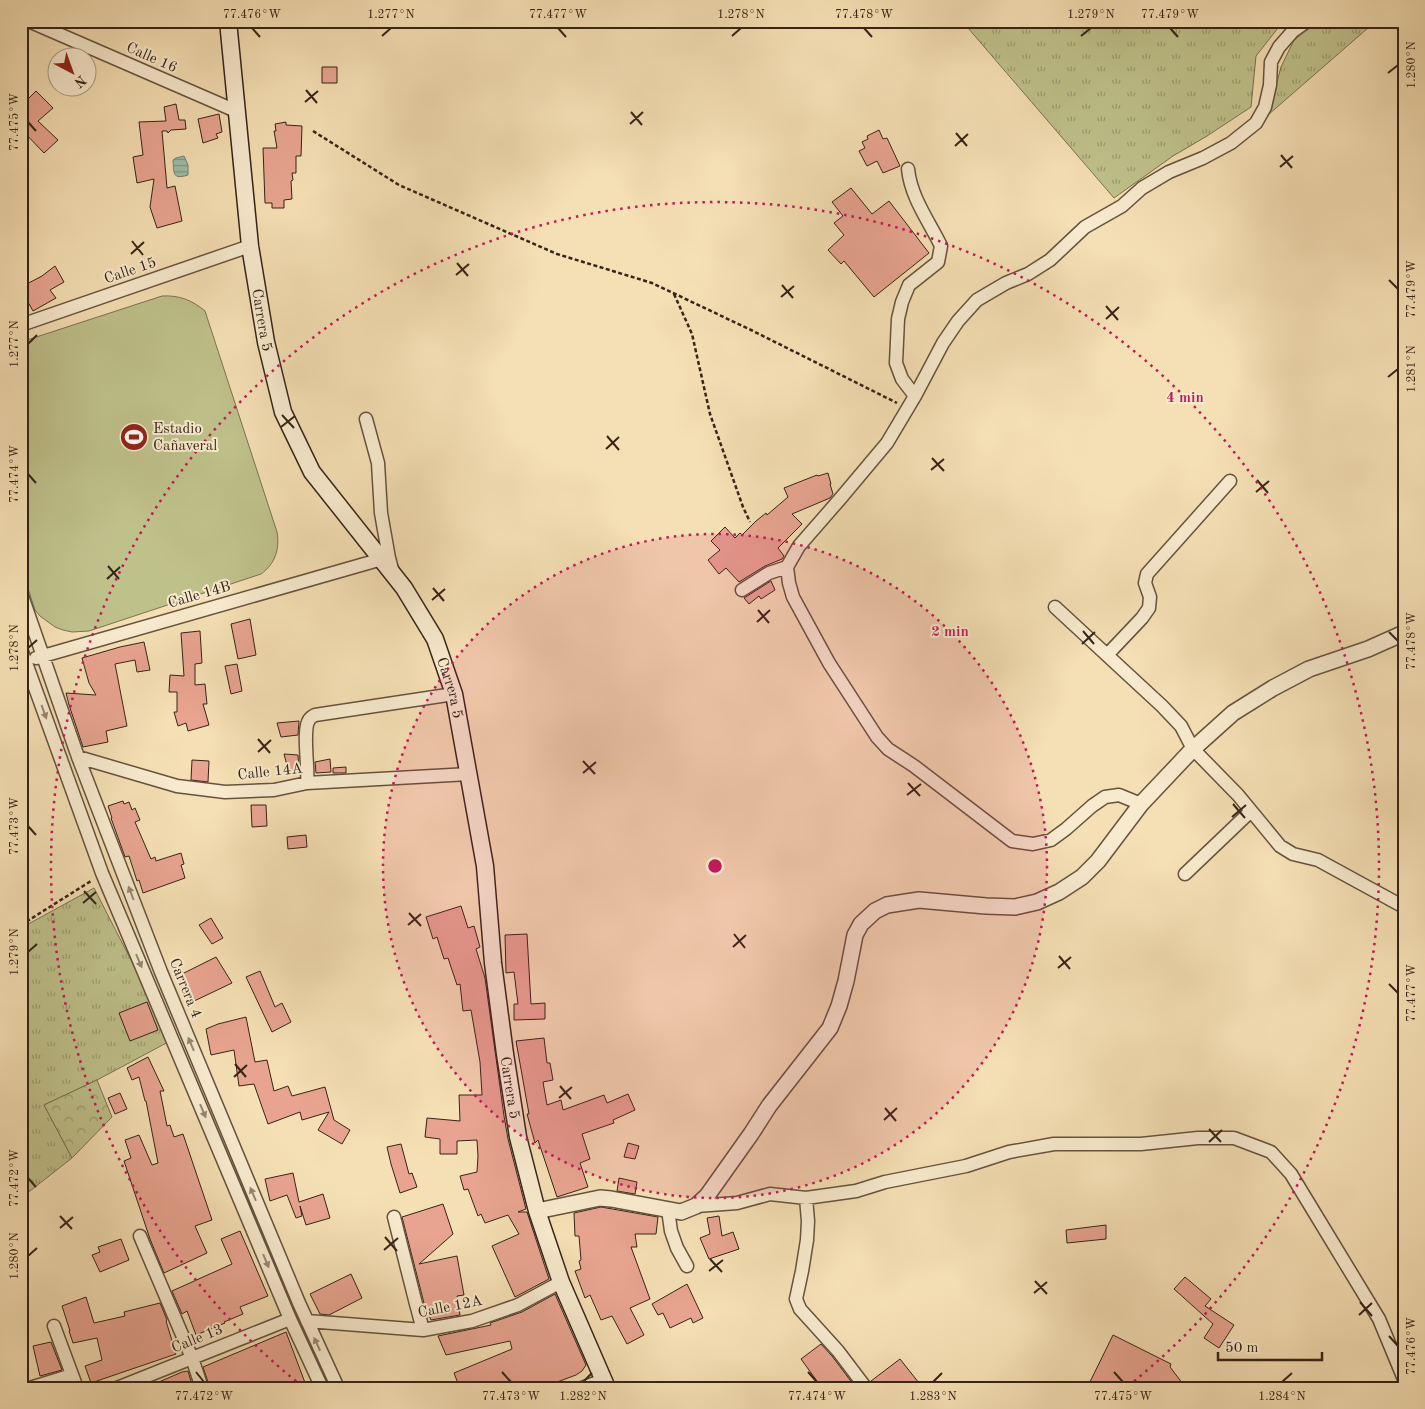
<svg xmlns="http://www.w3.org/2000/svg" width="1425" height="1409" font-family="'Old Standard TT',serif">
	<defs>
		<pattern id="grass-tufts" width="24" height="20" patternUnits="userSpaceOnUse" patternTransform="scale(1.25)"><rect width="24" height="20" fill="#bfc18b"/><path d="M3 7l-1-3M5 7V3M7 7l1-3M15 17l-1-3M17 17v-4M19 17l1-3" fill="none" stroke="#9c9d71"/></pattern>
		<pattern id="forest-crowns" width="20" height="18" patternUnits="userSpaceOnUse" patternTransform="scale(1.25)"><rect width="20" height="18" fill="#bfc18b"/><path d="M2 6a3 3 0 1 1 6 0M12 15a3 3 0 1 1 6 0" fill="none" stroke="#9c9d71"/></pattern>
		<pattern id="water-rules" width="6" height="5" patternUnits="userSpaceOnUse" patternTransform="scale(1.25)"><rect width="6" height="5" fill="#9dbda9"/><path d="M0 2.5h6" fill="none" stroke="#819989"/></pattern>
	</defs>
	<rect width="100%" height="100%" fill="#f5dfb4"/>
	<filter id="stains"><feTurbulence type="fractalNoise" baseFrequency=".004" numOctaves="4"/><feColorMatrix values="0 0 0 0 .2 0 0 0 0 .09 0 0 0 0 .02 0 0 0 .5 -.17"/></filter>
	<radialGradient id="worn" r=".72"><stop offset=".6" stop-color="#630" stop-opacity="0"/><stop offset="1" stop-color="#630" stop-opacity=".3"/></radialGradient>
	<path fill="url(#grass-tufts)" stroke="#7a7251" d="M962,21H1287L1278,28L1256,56L1251,107L1207,136L1173,156L1114,198Z
		M1319,21H1376L1268,115L1281,67L1294,40Z
		M94,888L172,1040L97,1080L44,1105L72,1158L21,1198V928Z"/>
	<path fill="url(#forest-crowns)" stroke="#7a7251" d="M97,1080L112,1117L72,1158L44,1105Z"/>
	<path fill="#bfc18b" stroke="#7a7251" d="M162,296C179,295 192,300 205,311L277,532C280,549 275,564 261,574L89,631L72,632L63,630L55,627L40,616L35,610L21,567V342Z"/>
	<path fill="url(#water-rules)" stroke="#73806f" d="M184,156L188,165V175C172,180 174,173 173,160L176,158Z"/>
	<path fill="#e8a490" stroke="#352417" d="M322,67H337V83H322Z
		M36,91L53,108L38,121L58,140L44,153L21,129V112L28,106L27,100Z
		M176,104L179,120H185L186,129L171,130L168,133L167,131H162L167,188L175,186L182,221L157,228L150,207L154,179L137,183L133,157L143,155L139,122L166,121L164,107Z
		M219,114L222,132L216,134L218,138L203,143L198,119Z
		M286,122V125L302,126L301,156H296V173H292L293,180L291,181L292,199L284,200V208H272V203H265L263,148H277L274,131H276L275,124Z
		M879,130L883,139L887,138L900,166L883,173L877,161L867,166L859,151L865,148L862,142L868,139L867,136Z
		M851,188L872,214L889,201L929,253L874,297L844,261L841,264L828,250L844,235L834,223L843,216L832,202Z
		M55,266L64,282L50,290L56,298L33,311L21,290V287L42,276Z
		M828,473L831,484H830L833,494L830,498L792,514L802,524L778,548L784,556L782,559L765,566L739,582L726,568L719,574L708,560L720,550L711,541L725,527L735,538L740,533L742,535L756,521L766,513L767,515L788,497L784,488L817,475L818,476Z
		M771,581L775,590L761,599L759,596L749,604L744,598Z
		M250,619L256,655L238,659L231,624Z
		M200,631L202,663L195,664V685L205,684L207,704H203L209,725L188,731L186,723L178,726L174,712H177V692H169L170,675L184,676L181,633Z
		M144,642L150,670L137,672L135,660L115,664L127,726L106,731L108,742L83,747L69,705L66,693L96,695L89,683L82,658L120,647Z
		M237,664L242,691L231,694L225,666Z
		M299,721L298,735L281,737L277,723Z
		M284,754L298,755L299,773H289Z
		M330,759L331,772L316,773L315,762Z
		M192,760L209,761L208,782L191,780Z
		M346,767V773H333V768Z
		M123,801L124,804L129,802L132,810L135,808L140,820L135,822L151,859L155,857L156,861L181,853L184,864L181,865L185,878L143,893L139,880L137,881L129,856L125,857L111,818H112L108,806Z
		M251,805H266L267,826L252,827Z
		M306,835L307,847L288,849L287,837Z
		M461,906L468,928L474,926L480,947L476,949L485,978L504,1116L508,1139L526,1209L518,1212H527L549,1279L515,1297L492,1246L519,1234L508,1215L485,1223L481,1214L478,1216L468,1189L464,1190L460,1176L477,1172L478,1156L477,1140L457,1141V1154H440V1139L425,1137L427,1118L460,1121L459,1095H482L480,1062L471,1010L463,1011L460,984L457,985L448,958L444,959L437,937L433,939L426,917Z
		M211,918L223,938L212,944L199,925Z
		M527,934L531,1004L545,1003V1019L514,1020V1004H518L514,972L506,973L505,935Z
		M216,957L232,983L190,1003L176,977Z
		M260,971L275,1007L282,1003L291,1022L272,1032L246,977Z
		M147,1002L158,1030L130,1041L119,1013Z
		M246,1017L255,1062L267,1060L274,1091L288,1086L292,1096L325,1087L334,1120L350,1130L342,1144L318,1130L329,1112L302,1120L300,1112L268,1124L254,1084L239,1086L234,1050L211,1055L206,1029L218,1024Z
		M544,1038L547,1063H550L553,1080L543,1082L547,1105L561,1100L563,1110L604,1095L607,1103L628,1094L635,1110L613,1120L614,1123L582,1134L590,1159L580,1163L588,1187L557,1197L538,1140L535,1143L527,1114H529L516,1041Z
		M148,1057L164,1091H160L167,1126L170,1125L174,1137L183,1134L212,1220L195,1226L207,1253L164,1273L150,1239L124,1161L131,1158L125,1140L139,1135L152,1165L158,1163L146,1101H145L139,1077L132,1080L127,1068Z
		M120,1093L127,1109L115,1114L108,1098Z
		M628,1143L639,1146L635,1159L624,1157Z
		M401,1144L409,1174L412,1173L417,1187L400,1193L391,1164L387,1147Z
		M293,1173L299,1202L323,1194L330,1218L306,1225L300,1206L302,1216L296,1218L287,1195L270,1201L265,1179Z
		M619,1178L637,1182L635,1194L617,1191Z
		M443,1204L453,1234L419,1264L457,1256L464,1295L457,1296L460,1315L431,1320L425,1307L402,1217Z
		M601,1207L658,1217L656,1234H635L637,1247H631L650,1299L630,1308L644,1335L627,1344L612,1316L601,1320L590,1295L585,1298L575,1271L581,1269L579,1261L581,1260L579,1236H575L574,1213Z
		M719,1216L722,1236L733,1232L739,1249L709,1259L700,1238L710,1234L707,1218Z
		M1106,1225V1239L1067,1243L1066,1230Z
		M240,1231L268,1296L240,1307L243,1314L224,1322L225,1323L196,1335L187,1311L182,1314L172,1291L232,1264L221,1239Z
		M121,1239L129,1260L100,1272L92,1255L100,1252L98,1247Z
		M351,1274L362,1298L329,1315L320,1314L310,1294Z
		M1185,1277L1211,1299L1205,1306L1234,1325L1219,1348L1204,1338L1213,1324L1174,1289Z
		M687,1284L703,1318L693,1323L691,1318L670,1328L663,1313L658,1315L652,1304Z
		M555,1294L586,1365L582,1371L576,1375L541,1388H467L465,1384L459,1386L454,1373L512,1349L510,1341L446,1355L438,1336L491,1325L490,1323L522,1312Z
		M86,1297L94,1323L125,1316L124,1312L160,1303L167,1320L166,1321L176,1354L91,1383L85,1366L102,1360L97,1338L73,1343L69,1331H70L62,1306Z
		M286,1332L307,1388H210L203,1367Z
		M1113,1335L1171,1364L1170,1367L1186,1388H1087Z
		M51,1342L62,1370L40,1376L33,1346Z
		M821,1344L832,1356L856,1388H822L801,1359Z
		M900,1359L923,1388H874L871,1381Z
		M188,1371L193,1388H145L182,1372Z"/>
	<g fill="none" stroke-linecap="round" stroke-linejoin="round">
		<defs>
			<path id="minor" d="M27,21L31,22L236,111
				M908,169C911,198 929,221 941,246L938,262L909,285L902,302L898,319L896,363L902,379L915,396
				M21,325L250,246
				M366,419L378,463L381,513L389,558L392,569
				M742,590L769,573L787,567
				M21,593L78,757L161,972L299,1303L338,1388
				M1055,607L1162,706L1181,726L1193,749L1238,795L1280,846L1293,854L1318,860L1404,907
				M21,649L102,873L290,1319L322,1388
				M1107,655L1142,618L1149,608L1150,597L1145,583L1147,574L1230,481
				M36,658L382,559
				M78,757L177,786L225,792L274,790L307,783L469,774
				M307,783C309,768 302,730 309,720C309,719 314,715 315,715L454,694
				M1141,804L1119,795L1105,797L1092,806L1066,829L1051,840L1033,844L1012,841L914,766L888,749L877,737L829,663L793,597L789,583L787,567L799,546L840,499L887,443L915,396L943,343L958,321L977,300L1006,283L1028,274L1050,260L1085,227L1122,206L1142,188L1169,172L1203,158L1231,143L1256,123L1265,107L1270,85L1271,62L1279,47L1293,31L1307,21
				M1185,874L1251,811
				M806,1198L808,1221L807,1240L802,1271L796,1299L800,1309L838,1351L866,1388
				M696,1206L737,1203L770,1194L806,1198L856,1191L885,1182L966,1166L1009,1152L1054,1144H1141L1198,1138H1234L1271,1152L1291,1174L1379,1319L1404,1379
				M668,1210L671,1231L677,1248L687,1266
				M394,1217L416,1304L423,1330
				M140,1236L192,1358L202,1388
				M307,1321L423,1330L472,1321L518,1305L561,1282
				M54,1326L77,1388
				M30,1388L72,1375
				M117,1388L290,1319
				M582,1388L603,1380"/>
			<path id="tertiary" d="M537,1211L600,1198L611,1199L681,1212L696,1206L707,1196L751,1134L769,1106L830,1028L839,1006L846,981L855,935L861,924L875,911L887,905L919,900L986,906L1015,907L1037,902L1059,892L1082,877L1098,861L1141,804L1193,749L1233,713L1273,688L1309,669L1368,649L1404,633"/>
			<g id="secondary">
				<path id="s1" d="M228,21L250,246L266,342L283,412L312,472L404,588L435,639L454,694L485,866L493,963L505,1054L518,1137L537,1211L561,1282L607,1388"/>
			</g>
		</defs>
		<use href="#minor" stroke="#65533e" stroke-width="15"/>
		<use href="#tertiary" stroke="#65533e" stroke-width="18"/>
		<use href="#secondary" stroke="#352417" stroke-width="19"/>
		<path stroke="#352417" stroke-width="2.5" stroke-dasharray="4 2.5" stroke-linecap="butt" d="M313,131L399,185L557,254L652,283L751,330L897,403
			M674,294L692,334L710,414L743,507L750,522
			M21,925L91,881"/>
		<use href="#minor" stroke="#f8eace" stroke-width="12"/>
		<use href="#tertiary" stroke="#f8eace" stroke-width="15"/>
		<use href="#secondary" stroke="#f8eace" stroke-width="16"/>
	</g>
	<defs><path id="oneway-solid" d="M-6-.8H1V-3.2L6.5 0L1 3.2V.8H-6Z" transform="scale(1.25)"/></defs>
	<g fill="#968772">
		<use href="#oneway-solid" transform="translate(44 712) rotate(70)"/>
		<use href="#oneway-solid" transform="translate(131 893) rotate(-111)"/>
		<use href="#oneway-solid" transform="translate(139 961) rotate(67)"/>
		<use href="#oneway-solid" transform="translate(191 1044) rotate(-113)"/>
		<use href="#oneway-solid" transform="translate(203 1111) rotate(67)"/>
		<use href="#oneway-solid" transform="translate(253 1194) rotate(-113)"/>
		<use href="#oneway-solid" transform="translate(266 1261) rotate(67)"/>
		<use href="#oneway-solid" transform="translate(317 1344) rotate(-115)"/>
	</g>
	<path fill="none" stroke="#352417" stroke-width="2" d="M252,28L260,37M558,28L566,37M864,28L872,37M1170,28L1178,37M382,36L391,28M732,36L741,28M1081,36L1091,28M1388,73L1398,65M306,90L317,103M305,102L318,91M631,112L642,125M28,122L36,131M630,124L643,112M956,133L967,146M955,146L968,134M1281,155L1292,168M1280,167L1293,156M132,241L143,255M131,254L144,242M457,263L468,276M456,275L469,264M1389,280L1398,289M782,285L793,298M781,297L794,286M1106,306L1118,320M1106,319L1119,307M28,344L37,335M1388,377L1398,369M282,415L294,428M281,427L295,416M607,436L619,450M606,449L619,437M932,458L944,471M931,470L944,459M28,474L36,483M1257,480L1268,493M1256,492L1269,481M108,566L119,579M107,579L120,567M433,588L444,601M432,600L445,589M758,610L769,623M757,622L770,610M1083,631L1094,644M1389,632L1398,641M1082,644L1095,632M28,648L37,640M258,739L270,753M258,752L271,740M583,761L595,774M583,773L596,762M908,783L920,796M907,795L921,784M1233,804L1245,818M1232,817L1246,805M28,826L36,835M84,891L96,904M83,903L96,892M409,913L421,926M408,925L421,914M734,934L745,948M733,947L746,935M28,952L37,944M1059,956L1070,969M1058,968L1071,957M1389,984L1398,993M235,1064L246,1077M234,1077L247,1065M560,1086L571,1099M559,1098L572,1087M885,1108L896,1121M884,1120L897,1108M1209,1129L1221,1142M1209,1142L1222,1130M28,1178L36,1187M60,1216L72,1229M60,1228L73,1217M385,1237L397,1251M384,1250L398,1238M28,1256L37,1248M710,1259L722,1272M709,1271L723,1260M1035,1281L1047,1294M1034,1293L1047,1282M1360,1302L1372,1316M1359,1315L1372,1303M1389,1336L1398,1346M196,1372L204,1382M502,1372L511,1382M808,1372L817,1382M1114,1372L1123,1382M583,1382L592,1373M933,1382L942,1373M1282,1382L1292,1373"/>
	<circle cx="715" cy="866" r="332" fill="#c2185b" fill-opacity=".12"/>
	<g fill="none" stroke="#c2185b" stroke-width="2.5" stroke-dasharray="2.5 5">
		<circle cx="715" cy="866" r="332"/>
		<path d="M302 1386A664 664 0 1 1 1128 1386"/>
	</g>
	<defs>
		<symbol id="stadium-disc" viewBox="-11 -11 22 22"><circle r="9.5" fill="#8f2418" stroke="#f8eace"/><path d="M0-5a6.5 5 0 1 0 0 10a6.5 5 0 1 0 0-10ZM-3.5-1.8h7v3.6h-7Z" fill="#fff"/></symbol>
	</defs>
	<g fill-rule="evenodd">
		<use href="#stadium-disc" x="118" y="421" width="32" height="32"/>
	</g>
	<g text-anchor="middle" stroke-width="4" stroke-linejoin="round" paint-order="stroke">
		<g font-size="15" fill="#352417" stroke="#f8eace">
			<text transform="translate(152 57) rotate(24)" y="5">Calle 16</text>
			<text transform="translate(130 270) rotate(-19)" y="5">Calle 15</text>
			<text dy="5" stroke="none"><textPath href="#s1" startOffset="301">Carrera 5</textPath></text>
			<text transform="translate(199 594) rotate(-16)" y="5">Calle 14B</text>
			<text dy="5" stroke="none"><textPath href="#s1" startOffset="721">Carrera 5</textPath></text>
			<text transform="translate(270 771) rotate(-6)" y="5">Calle 14A</text>
			<text transform="translate(186 988) rotate(68)" y="5">Carrera 4</text>
			<text dy="5" stroke="none"><textPath href="#s1" startOffset="1126">Carrera 5</textPath></text>
			<text transform="translate(450 1306) rotate(-11)" y="5">Calle 12A</text>
			<text transform="translate(197 1338) rotate(-22)" y="5">Calle 13</text>
		</g>
		<g font-size="15" fill="#352417" stroke="#f8eace" text-anchor="start">
			<text x="153" y="433">Estadio<tspan x="153" dy="17">Cañaveral</tspan></text>
		</g>
	</g>
	<circle cx="715" cy="866" r="8" fill="#c2185b" stroke="#f8eace" stroke-width="2.5"/>
	<g font-size="15" text-anchor="middle" font-weight="bold" fill="#c2185b" stroke="#f8eace" stroke-width="4" stroke-linejoin="round" paint-order="stroke">
		<text x="1185" y="402">4 min</text>
		<text x="950" y="636">2 min</text>
	</g>
	<rect width="1425" height="1409" fill="none" stroke="#f5dfb4" stroke-width="55"/>
	<g transform="translate(72 72) rotate(139)"><circle r="24" fill="#f8eace" stroke="#aa9b85"/>
	<path d="M0-4L9 19L0 12L-9 19Z" fill="#8f2418"/>
	<text y="-8" font-size="14" font-weight="bold" text-anchor="middle" fill="#352417">N</text>
	</g>
	<path d="M1218 1352v8h104v-8" fill="none" stroke="#352417" stroke-width="2.5"/>
	<text x="1225" y="1352" font-size="15" fill="#352417" stroke="#f8eace" stroke-width="4" paint-order="stroke">50 m</text>
	<rect x="28" y="28" width="1370" height="1354" fill="none" stroke="#352417" stroke-width="2"/>
	<g font-size="12" text-anchor="middle" fill="#352417">
		<text x="252" y="18">77.476°W</text>
		<text x="391" y="18">1.277°N</text>
		<text x="558" y="18">77.477°W</text>
		<text x="741" y="18">1.278°N</text>
		<text x="864" y="18">77.478°W</text>
		<text x="1091" y="18">1.279°N</text>
		<text x="1170" y="18">77.479°W</text>
		<text transform="translate(1411 65) rotate(-90)" y="4">1.280°N</text>
		<text transform="translate(14 122) rotate(-90)" y="4">77.475°W</text>
		<text transform="translate(1411 289) rotate(-90)" y="4">77.479°W</text>
		<text transform="translate(14 344) rotate(-90)" y="4">1.277°N</text>
		<text transform="translate(1411 369) rotate(-90)" y="4">1.281°N</text>
		<text transform="translate(14 474) rotate(-90)" y="4">77.474°W</text>
		<text transform="translate(1411 641) rotate(-90)" y="4">77.478°W</text>
		<text transform="translate(14 648) rotate(-90)" y="4">1.278°N</text>
		<text transform="translate(14 826) rotate(-90)" y="4">77.473°W</text>
		<text transform="translate(14 952) rotate(-90)" y="4">1.279°N</text>
		<text transform="translate(1411 993) rotate(-90)" y="4">77.477°W</text>
		<text transform="translate(14 1178) rotate(-90)" y="4">77.472°W</text>
		<text transform="translate(14 1256) rotate(-90)" y="4">1.280°N</text>
		<text transform="translate(1411 1346) rotate(-90)" y="4">77.476°W</text>
		<text x="204" y="1400">77.472°W</text>
		<text x="511" y="1400">77.473°W</text>
		<text x="583" y="1400">1.282°N</text>
		<text x="817" y="1400">77.474°W</text>
		<text x="933" y="1400">1.283°N</text>
		<text x="1123" y="1400">77.475°W</text>
		<text x="1282" y="1400">1.284°N</text>
	</g>
	<rect width="100%" height="100%" filter="url(#stains)"/>
	<rect width="100%" height="100%" fill="url(#worn)"/>
</svg>
